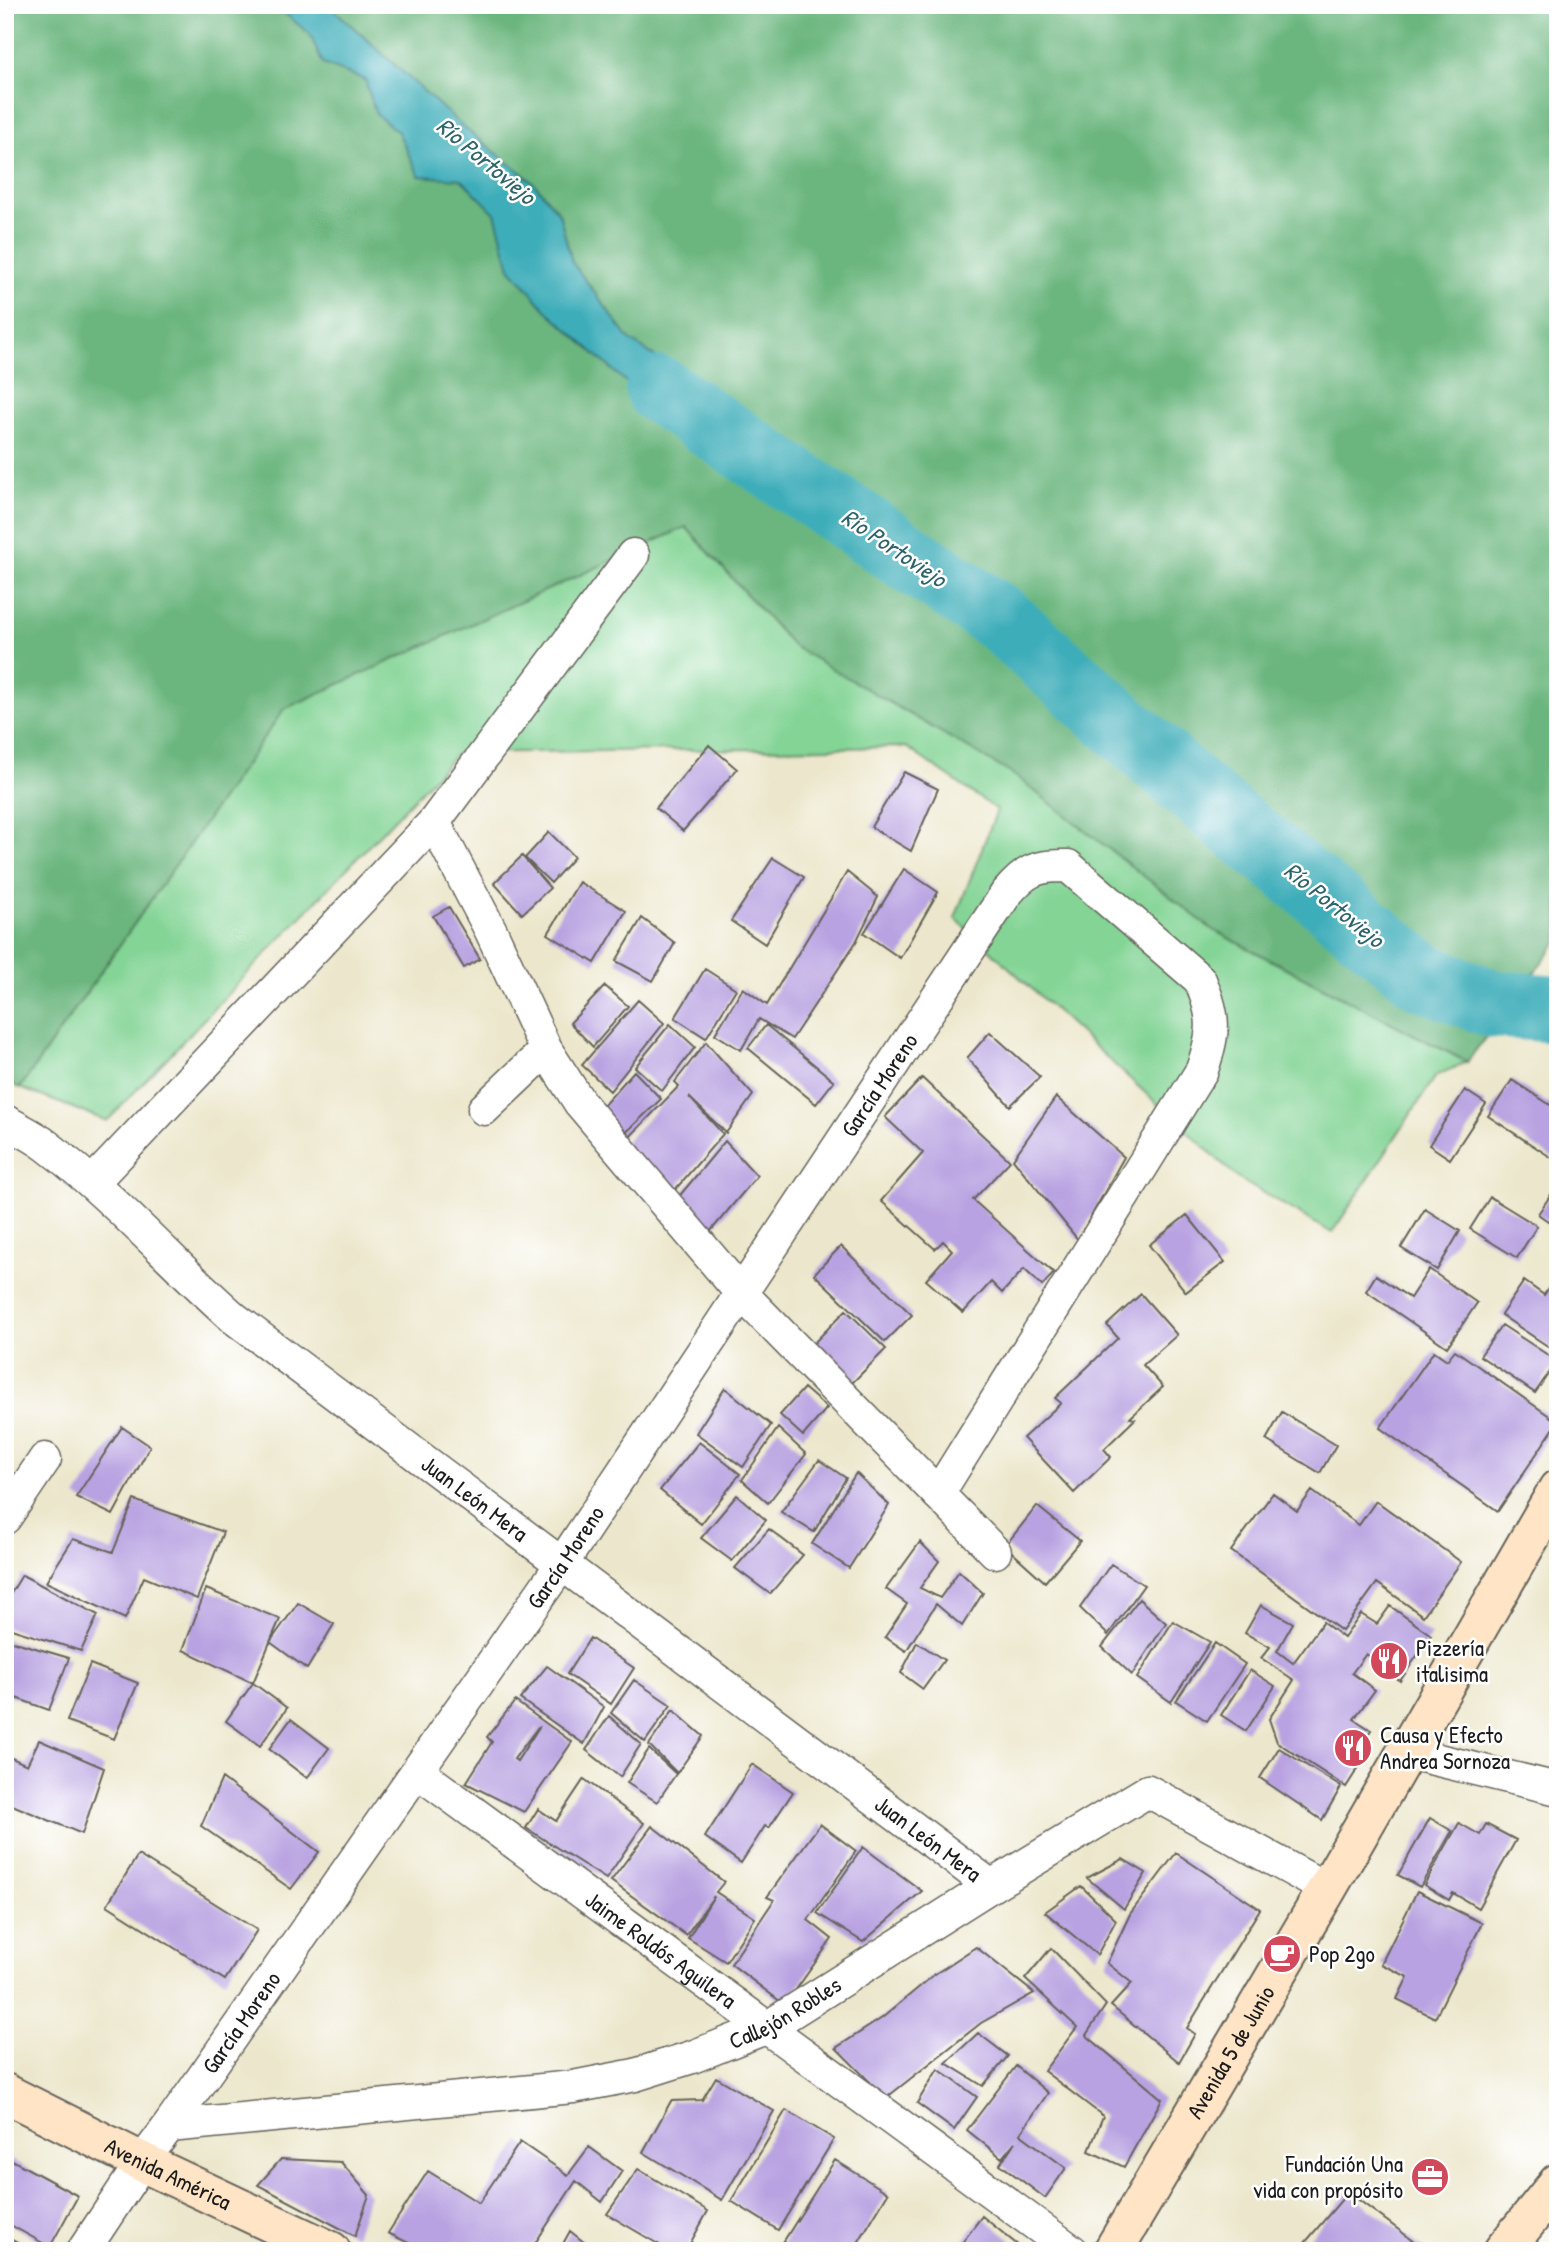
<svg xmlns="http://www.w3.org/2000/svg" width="1563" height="2256" font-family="'Patrick Hand',sans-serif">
	<rect width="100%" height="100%" fill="#fff"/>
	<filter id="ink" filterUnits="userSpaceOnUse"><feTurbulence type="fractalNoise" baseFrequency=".0143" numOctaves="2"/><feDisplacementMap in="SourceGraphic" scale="14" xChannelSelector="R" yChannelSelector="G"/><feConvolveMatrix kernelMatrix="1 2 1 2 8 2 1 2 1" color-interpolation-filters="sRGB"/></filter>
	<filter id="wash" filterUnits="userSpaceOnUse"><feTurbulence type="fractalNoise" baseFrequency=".00686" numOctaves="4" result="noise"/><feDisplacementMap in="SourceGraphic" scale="28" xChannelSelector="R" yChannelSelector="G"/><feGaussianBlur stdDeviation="1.57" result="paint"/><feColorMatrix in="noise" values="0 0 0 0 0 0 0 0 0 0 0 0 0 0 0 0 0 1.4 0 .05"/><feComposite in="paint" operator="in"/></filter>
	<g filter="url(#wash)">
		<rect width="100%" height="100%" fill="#ece7cc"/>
		<path fill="#83d495" stroke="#507858" stroke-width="2" d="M686,527L793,646L1015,775L1213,930L1467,1062L1436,1076L1332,1233L1239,1179L955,918L997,810L906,747L457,753L107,1121L20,1088L283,709Z"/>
		<path fill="#6ab67e" stroke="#43694d" stroke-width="2" d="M5,5H1558V941L1467,1062L1213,930L1014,775L793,646L686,527L284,709L20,1088L5,1082Z"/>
		<path fill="#3dadb9" stroke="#2c646a" stroke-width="2" d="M267,5H329L462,126L533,182L559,213L572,262L630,340L738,410L787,454L676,427L545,309L510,268L495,213L461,179L419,176L398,132L376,114L365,80L323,64L310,34L283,12Z"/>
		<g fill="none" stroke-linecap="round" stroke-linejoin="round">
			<path stroke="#3dadb9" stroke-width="68" d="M659,390L1002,620L1208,802L1422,976L1493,1004L1558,1009"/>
		</g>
		<g id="blocks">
			<path fill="#b8a2e1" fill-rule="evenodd" d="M709,745L737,769L683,831L656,808Z
				M904,772L938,789L911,851L871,827Z
				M549,832L574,857L551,883L525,858Z
				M522,856L550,888L522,914L494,883Z
				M773,858L804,877L765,944L731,921Z
				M904,869L938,892L900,958L864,933Z
				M847,872L878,897L856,942L792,1039L759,1019L741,1050L715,1034L743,988L767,1005Z
				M579,882L626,911L595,963L548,934Z
				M449,907L480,959L464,968L433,916Z
				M642,918L675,943L653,981L616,961Z
				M705,969L736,989L706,1038L675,1018Z
				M605,986L628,1006L593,1047L570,1023Z
				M638,1000L664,1023L610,1091L582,1065Z
				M670,1024L695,1047L662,1091L635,1067Z
				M766,1025L834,1081L816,1104L748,1048Z
				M990,1032L1040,1077L1010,1106L967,1058Z
				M706,1042L753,1095L726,1133L689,1097L723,1134L668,1198L620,1147L679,1086L675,1082Z
				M634,1071L661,1099L615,1143L593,1117Z
				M922,1078L1010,1161L973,1200L1054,1273L1042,1286L1024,1269L1002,1293L991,1282L963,1313L926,1280L952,1250L943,1241L935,1249L881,1201L923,1153L885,1117Z
				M1512,1080L1558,1110V1150L1552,1158L1488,1116Z
				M1465,1090L1486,1104L1450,1159L1429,1145Z
				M1056,1097L1124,1157L1078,1240L1013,1159Z
				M725,1141L757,1176L704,1239L671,1206Z
				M1558,1184V1228L1538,1214Z
				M1490,1197L1537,1226L1517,1258L1470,1229Z
				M1425,1209L1460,1231L1437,1270L1401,1248Z
				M1187,1215L1225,1262L1186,1292L1149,1245Z
				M841,1246L912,1315L885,1342L814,1274Z
				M1429,1269L1477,1303L1447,1347L1366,1291L1376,1275L1410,1298Z
				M1558,1274V1353L1501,1315L1524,1281L1544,1295Z
				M1141,1294L1177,1335L1143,1365L1163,1387L1130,1418L1135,1419L1104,1449L1111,1457L1074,1493L1023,1438L1061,1403L1055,1398L1118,1338L1107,1325Z
				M846,1310L886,1349L850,1385L811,1346Z
				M1502,1325L1557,1361L1535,1393L1480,1356Z
				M1455,1350L1558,1422L1498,1511L1380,1428L1434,1351L1447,1360Z
				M725,1388L771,1425L743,1467L696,1433Z
				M804,1388L827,1408L803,1436L780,1415Z
				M1282,1412L1336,1445L1320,1473L1266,1440Z
				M122,1427L150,1446L113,1515L76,1497Z
				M778,1428L806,1454L768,1503L742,1480Z
				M699,1442L740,1474L701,1524L660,1490Z
				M819,1460L846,1478L814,1532L781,1512Z
				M856,1473L889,1505L849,1568L812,1544Z
				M1312,1491L1359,1525L1376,1501L1461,1562L1423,1616L1377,1583L1342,1631L1231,1551L1273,1493L1297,1511Z
				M737,1495L766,1520L732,1561L701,1538Z
				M134,1500L223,1532L197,1599L144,1577L125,1619L46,1582L73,1539L113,1552Z
				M1037,1506L1080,1541L1045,1582L1005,1546Z
				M769,1529L803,1555L770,1594L735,1568Z
				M920,1542L939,1561L920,1588L940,1598L959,1571L983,1593L962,1626L936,1604L906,1651L885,1637L907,1604L886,1589Z
				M1111,1564L1144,1585L1108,1635L1080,1608Z
				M22,1575L98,1615L81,1651L5,1627V1603Z
				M206,1589L280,1619L270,1642L298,1603L334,1624L307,1669L270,1642L253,1683L183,1650Z
				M1139,1599L1166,1623L1132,1675L1102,1647Z
				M1261,1605L1293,1623L1277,1651L1293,1663L1323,1622L1344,1638L1361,1614L1377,1624L1390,1606L1431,1635L1400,1681L1366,1654L1352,1673L1375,1690L1354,1719L1371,1730L1358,1750L1366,1756L1346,1787L1277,1742L1269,1719L1294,1680L1261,1658L1270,1647L1245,1633Z
				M1173,1621L1210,1642L1171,1702L1137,1678Z
				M590,1638L634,1668L611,1704L567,1674Z
				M5,1639L69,1658L49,1710L5,1694Z
				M917,1642L944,1660L923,1689L901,1673Z
				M1215,1643L1245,1664L1207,1721L1176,1701Z
				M90,1664L138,1683L114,1739L67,1721Z
				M547,1666L604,1707L584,1744L520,1699Z
				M1250,1670L1275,1686L1246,1731L1221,1715Z
				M634,1680L671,1705L645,1742L611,1713Z
				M253,1683L287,1708L260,1746L226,1721Z
				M515,1701L572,1742L524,1812L466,1783L492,1742L487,1737ZM538,1727H539L517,1761L514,1759Z
				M673,1710L703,1736L677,1773L649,1745Z
				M609,1716L641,1744L620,1777L586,1750Z
				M291,1719L329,1748L307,1778L269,1749Z
				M39,1740L104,1768L82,1834L5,1802V1755L27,1765Z
				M1279,1748L1341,1787L1322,1820L1260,1778Z
				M649,1749L676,1774L657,1802L627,1783Z
				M752,1764L793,1792L769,1828L765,1826L741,1863L705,1837Z
				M222,1778L319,1852L291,1889L201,1826Z
				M584,1779L644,1823L606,1879L526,1828L538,1809L556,1821Z
				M1430,1818L1452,1831L1420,1887L1398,1875Z
				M1459,1823L1480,1835L1486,1824L1516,1840L1478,1908L1453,1893L1449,1900L1424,1885Z
				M820,1824L856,1851L808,1920L832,1939L785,2005L731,1964L774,1900L767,1897Z
				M652,1826L724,1882L716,1892L755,1918L726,1962L688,1938L714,1896L686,1935L611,1881Z
				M863,1847L922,1891L863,1942L817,1913Z
				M1176,1853L1260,1909L1187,2028L1195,2034L1179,2062L1111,2006L1132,1983L1107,1963L1130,1914Z
				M138,1855L257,1930L225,1980L107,1905Z
				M1123,1859L1146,1873L1124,1909L1087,1878Z
				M1081,1886L1116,1920L1097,1955L1045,1912Z
				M1417,1891L1482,1923L1435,2018L1397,1999L1408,1977L1381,1964Z
				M976,1947L1034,1993L981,2023L886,2098L836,2048L882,2018L935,1974Z
				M1051,1948L1106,2005L1086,2035L1162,2099L1124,2167L1089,2151L1103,2116L1044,2071L1077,2027L1025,1979Z
				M978,2033L1008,2056L983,2086L946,2063Z
				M1016,2066L1048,2093L1020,2134L1066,2168L1045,2198L1000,2164L1015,2142L1002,2158L967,2130Z
				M938,2069L977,2097L954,2130L917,2103Z
				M716,2077L774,2111L722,2200L643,2152L671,2101L702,2100Z
				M786,2110L834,2139L778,2230L731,2201Z
				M520,2142L568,2175L589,2147L622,2171L602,2202L576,2181L530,2251H465L454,2243L449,2251H425L388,2233L428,2171L479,2203Z
				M281,2159L341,2162L369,2195L355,2236L258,2185Z
				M12,2160L78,2196L50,2247L5,2222V2172Z
				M835,2160L888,2193L853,2251H794L782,2244Z
				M638,2169L708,2211L686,2251H670L607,2214Z
				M1348,2192L1427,2251H1298Z
				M982,2216L1025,2251H956Z
				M570,2231L595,2251H559Z
				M5,2236L32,2251H5Z"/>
		</g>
	</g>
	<g filter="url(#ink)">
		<use href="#blocks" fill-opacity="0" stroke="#65635a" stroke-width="2"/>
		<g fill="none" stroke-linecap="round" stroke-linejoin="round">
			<defs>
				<g id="street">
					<path d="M633,555L434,822L491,931L546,1050L580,1103L742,1294L995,1552"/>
					<path d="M484,1109L546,1050"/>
					<path id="s1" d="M5,1121C19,1129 34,1136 47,1146C114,1197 171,1262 234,1318L991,1886"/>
					<path d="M92,1183L434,822"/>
					<path d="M5,1518L45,1459"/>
					<path d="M1405,1752L1558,1789"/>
					<path id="s2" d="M418,1772L1072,2251"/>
					<path id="s3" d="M169,2126L573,2087L635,2075L692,2057L768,2027L991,1886L1148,1791L1327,1889"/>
					<path id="s4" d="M83,2251L142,2162L169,2126L561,1565L1006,894C1026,870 1037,865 1068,866L1200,980C1216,1018 1215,1031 1202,1070L938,1494"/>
				</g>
				<g id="secondary">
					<path id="s5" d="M5,2093L142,2162L331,2251"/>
					<path id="s6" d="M1113,2251L1327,1889L1558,1489"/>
					<path d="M1503,2251L1558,2183"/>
				</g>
			</defs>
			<use href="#street" stroke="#65635a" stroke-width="35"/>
			<use href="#secondary" stroke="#65635a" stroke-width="42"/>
			<use href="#street" stroke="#fff" stroke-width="32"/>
			<use href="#secondary" stroke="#ffe4c6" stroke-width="38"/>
		</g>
	</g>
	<defs>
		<symbol id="restaurant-disc" viewBox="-11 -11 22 22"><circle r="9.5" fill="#d1495b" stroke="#fff"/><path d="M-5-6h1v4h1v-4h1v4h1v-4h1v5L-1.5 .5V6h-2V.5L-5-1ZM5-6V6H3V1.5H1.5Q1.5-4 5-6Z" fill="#fff"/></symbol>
		<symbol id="cafe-disc" viewBox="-11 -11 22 22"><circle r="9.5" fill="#d1495b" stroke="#fff"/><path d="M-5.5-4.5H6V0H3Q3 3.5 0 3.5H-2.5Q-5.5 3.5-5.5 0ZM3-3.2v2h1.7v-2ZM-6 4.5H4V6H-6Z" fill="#fff"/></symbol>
		<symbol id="office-disc" viewBox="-11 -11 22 22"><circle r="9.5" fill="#d1495b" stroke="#fff"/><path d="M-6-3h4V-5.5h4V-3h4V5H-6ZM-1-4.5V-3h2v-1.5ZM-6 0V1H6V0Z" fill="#fff"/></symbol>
	</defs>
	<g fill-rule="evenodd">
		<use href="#restaurant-disc" x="1367" y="1639" width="44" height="44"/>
		<use href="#restaurant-disc" x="1331" y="1726" width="44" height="44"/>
		<use href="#cafe-disc" x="1260" y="1932" width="44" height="44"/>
		<use href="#office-disc" x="1408" y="2155" width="44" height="44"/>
	</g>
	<g text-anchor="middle" stroke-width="5" stroke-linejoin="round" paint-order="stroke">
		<g font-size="23" fill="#1c1c1c" stroke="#fff">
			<text dy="8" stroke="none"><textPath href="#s4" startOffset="1412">García Moreno</textPath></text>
			<text dy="8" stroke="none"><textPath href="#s1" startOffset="604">Juan León Mera</textPath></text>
			<text dy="8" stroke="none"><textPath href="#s4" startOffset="845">García Moreno</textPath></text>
			<text dy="8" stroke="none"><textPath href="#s1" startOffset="1171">Juan León Mera</textPath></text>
			<text dy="8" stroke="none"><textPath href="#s2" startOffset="301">Jaime Roldós Aguilera</textPath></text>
			<text dy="8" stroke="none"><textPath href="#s3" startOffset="632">Callejón Robles</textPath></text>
			<text dy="8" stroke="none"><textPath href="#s4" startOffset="278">García Moreno</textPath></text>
			<text dy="8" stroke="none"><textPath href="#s6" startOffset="231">Avenida 5 de Junio</textPath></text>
			<text dy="8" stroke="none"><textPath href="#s5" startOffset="182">Avenida América</textPath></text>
		</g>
		<g font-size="23" fill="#1c1c1c" stroke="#fff" text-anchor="start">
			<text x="1416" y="1656">Pizzería<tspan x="1416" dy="26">italisima</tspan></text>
			<text x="1380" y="1743">Causa y Efecto<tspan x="1380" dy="26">Andrea Sornoza</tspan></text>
			<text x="1309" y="1962">Pop 2go</text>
			<text x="1403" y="2172" text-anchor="end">Fundación Una<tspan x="1403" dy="26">vida con propósito</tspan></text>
		</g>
		<g font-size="24" font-style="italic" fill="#2c646a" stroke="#fff">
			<text transform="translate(486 161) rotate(40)" y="8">Río Portoviejo</text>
			<text transform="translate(894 548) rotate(34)" y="8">Río Portoviejo</text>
			<text transform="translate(1334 905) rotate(39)" y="8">Río Portoviejo</text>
		</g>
	</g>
	<rect width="1563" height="2256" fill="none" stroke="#fff" stroke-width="28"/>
</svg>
